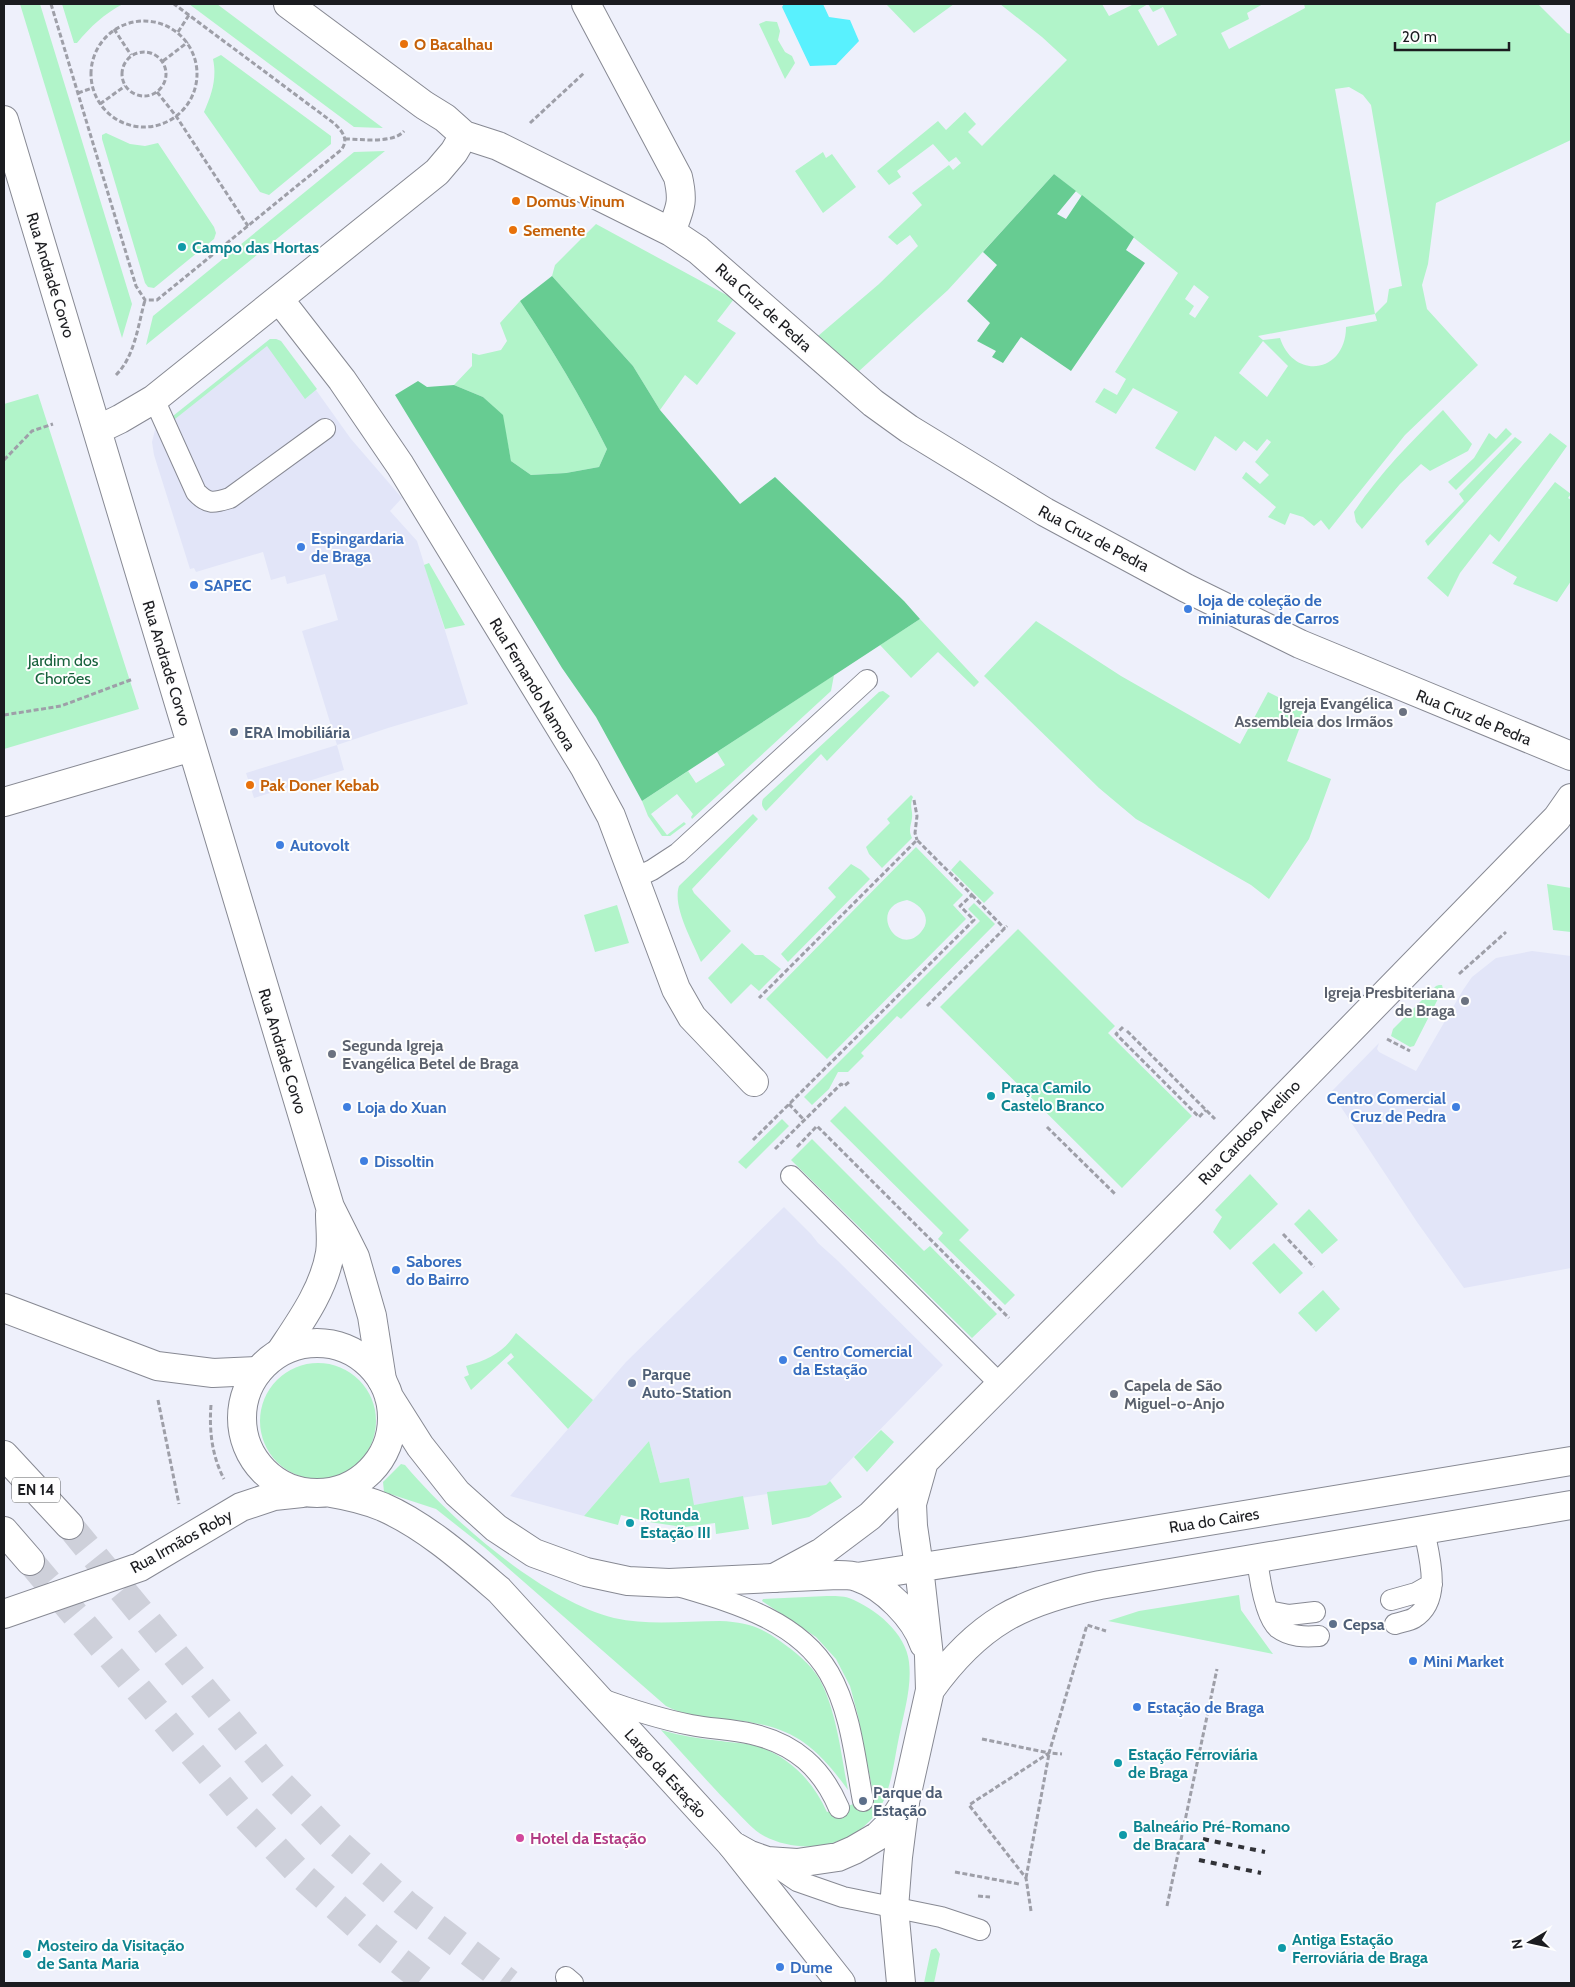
<svg xmlns="http://www.w3.org/2000/svg" width="1575" height="1987" font-family="Cabin,sans-serif">
	<rect width="100%" height="100%" fill="#eef0fb"/>
	<path fill="#e2e5f8" d="M270,339H276L281,341L351,439L402,498L390,511L417,541L468,704L388,728L337,745L344,770L254,798L246,773L337,745L302,631L338,620L325,574L287,584L285,576L271,580L263,552L196,572L194,568L190,569L154,455L152,442L155,430Z
		M1532,951L1571,956V1268L1464,1288L1417,1222L1331,1092L1379,1043L1377,1049L1379,1052L1416,1071L1463,990L1472,977L1496,958Z
		M784,1207L811,1234L818,1243L837,1260L943,1365L826,1485L694,1505L660,1483L649,1441L584,1516L510,1496L626,1362Z"/>
	<path fill="#b1f4c9" fill-rule="evenodd" d="M20,4H40L132,304L122,338Z
		M62,4H123C104,14 91,26 77,43H74Z
		M189,4H217L383,128L354,127Z
		M886,4H954L914,33Z
		M1000,4H1102L1109,16L1134,4H1263L1247,13L1249,19L1221,33L1229,49L1305,8L1304,4H1538L1567,33L1571,34V140L1436,203L1428,264L1422,285L1427,309L1478,365L1405,435L1329,530L1321,520L1314,526L1303,517L1290,513L1285,525L1268,517L1276,507L1242,478L1246,472L1260,484L1269,475L1255,462L1271,442L1267,439L1257,451L1244,441L1236,451L1215,436L1195,471L1155,448L1178,412L1133,388L1116,414L1095,402L1104,388L1117,395L1126,379L1115,372L1178,273L1054,174L948,290L858,372L818,336L879,284L918,246L910,235L897,245L888,237L922,205L912,193L949,165L953,170L961,163L956,157L949,162L933,144L897,171L901,177L889,185L877,171L938,121L946,130L965,112L976,124L968,132L982,146L1067,60L1042,37ZM1148,4L1153,12L1163,7L1177,35L1158,46L1138,10ZM1349,87L1363,95L1371,105L1402,286L1389,289L1387,302L1375,314L1335,89ZM1194,285L1209,297L1195,318L1189,314L1194,306L1185,299ZM1375,314L1377,321L1346,327C1346,373 1294,381 1280,338L1263,340L1258,336ZM1263,341L1288,366L1267,397L1239,373Z
		M766,21L777,22L780,31L778,40L785,52L792,56L795,63L785,79L759,24Z
		M221,55L331,136V144L269,195L260,192L204,112C212,94 217,78 213,59Z
		M106,133L130,144L145,146L158,143L214,227L216,233L214,239L154,288L148,287L145,283L102,139V135Z
		M385,151L146,345L153,316L354,152Z
		M823,152L826,158L832,154L856,187L823,213L795,171Z
		M596,224L734,299L717,321L736,333L697,385L685,375L660,410L633,366L552,276L555,265Z
		M520,301C552,349 581,397 607,449L599,467L566,473L531,475L511,461L502,415L483,397L454,385L472,366V353L479,355L501,350L507,341L500,323Z
		M270,339H276L281,341L317,389L305,399L267,346L170,423L168,420Z
		M38,394L139,709L4,749V404Z
		M1443,410L1472,444L1468,451L1430,471L1421,464L1400,484L1362,529L1356,522L1354,512C1379,474 1411,442 1443,410Z
		M1506,428L1512,434L1456,490L1448,482L1474,458L1489,433L1496,439Z
		M1550,433L1567,446L1499,542L1490,534L1460,573L1448,597L1427,578Z
		M1515,437L1522,442L1428,546L1425,541L1464,501L1459,494Z
		M1555,482L1571,494L1568,498L1571,500V581L1557,602L1513,584L1517,577L1492,563Z
		M429,563L465,625L445,629L424,565Z
		M920,619L979,682L974,687L938,652L911,678L880,645Z
		M1036,621L1121,676L1240,744L1268,692L1306,711L1287,761L1331,779L1309,839L1269,899L1251,885L1136,819L1099,788L984,676Z
		M834,675L831,691L692,819L691,817L693,814L677,794L651,814L667,835L684,822L686,824L670,836H662L648,816L642,801L688,771L696,783L725,765L717,752Z
		M883,691L890,696L827,761L821,754L766,811C762,807 761,804 763,799L879,692Z
		M911,795L913,797C909,806 913,810 912,818C911,826 908,830 912,838L882,868L869,854L866,847L890,823L887,819Z
		M753,814L758,819L692,889L694,893L731,931L701,962C693,942 672,907 679,886Z
		M916,847L963,895L953,905L966,919L827,1059L766,999ZM907,900C921,904 933,919 921,932C898,959 866,907 907,900Z
		M960,860L994,893L984,903L951,870Z
		M851,864L861,870L870,879L788,962L781,954L836,897L828,888Z
		M1547,884L1571,888V932L1553,930Z
		M974,903L995,924L901,1019L897,1016L861,1053L864,1056L848,1072H838L829,1089L812,1105L804,1097L980,921L968,909Z
		M617,905L629,943L595,952L584,915Z
		M1018,929L1115,1026L1108,1033L1192,1116L1122,1188L940,1007Z
		M742,943L755,955H763L781,969L759,991L751,984L731,1004L708,978Z
		M1439,985H1442L1443,989L1414,1046L1410,1047L1391,1036L1393,1029L1436,986Z
		M845,1106L969,1230L959,1240L1015,1295L1005,1305L938,1239L943,1233L830,1121Z
		M782,1119L789,1126L746,1169L738,1162Z
		M812,1139L924,1251L930,1246L997,1314L972,1338L791,1160Z
		M1250,1174L1278,1204L1230,1250L1213,1232L1222,1217L1215,1210Z
		M1309,1209L1338,1240L1322,1254L1294,1224Z
		M1274,1243L1303,1273L1280,1294L1252,1263Z
		M1323,1290L1340,1309L1316,1332L1298,1313Z
		M516,1333L593,1400L568,1429L507,1363L514,1357L511,1353L471,1390L464,1377L469,1375L466,1366C488,1360 504,1352 516,1333Z
		M260 1421a58 58 0 1 1 116 0a58 58 0 1 1-116 0Z
		M881,1430L894,1442L867,1472L854,1457Z
		M649,1441L660,1483L689,1478L694,1505L743,1496L749,1529L716,1534L715,1523L685,1527L686,1538L674,1537L676,1526L649,1522L621,1515L618,1525L584,1516Z
		M401,1464L405,1465C452,1521 543,1600 614,1618C650,1626 684,1621 720,1621C745,1622 759,1626 780,1641C794,1651 811,1664 820,1680C837,1713 841,1754 848,1790C811,1739 788,1725 725,1719C705,1717 684,1716 666,1706L484,1547L436,1509L384,1492L383,1482Z
		M830,1481L842,1497L809,1517L772,1525L767,1492L826,1485Z
		M1239,1595L1241,1610L1273,1654L1108,1621L1139,1611Z
		M827,1596C834,1596 843,1596 849,1598C875,1608 906,1633 909,1662C912,1687 904,1712 899,1737C895,1756 892,1782 884,1800C863,1845 807,1858 764,1836C753,1830 744,1819 736,1811C710,1785 686,1757 661,1730C681,1736 701,1739 721,1741C734,1743 748,1743 760,1747C791,1758 814,1783 827,1812L874,1798L858,1716L850,1686L836,1659L816,1637L762,1601L763,1599Z
		M936,1948L940,1954L934,1983H924L931,1950Z"/>
	<path fill="#67cc92" d="M1054,174L1076,191L1057,214L1066,219L1082,195L1134,237L1126,250L1145,263L1071,371L1021,337L1003,363L992,357L996,351L977,341L990,323L967,301L997,265L983,252Z
		M552,276L633,366L660,410L740,504L775,477L904,601L920,619L642,801L596,717L562,668L395,395L418,381L427,387L454,385L483,397L503,415L511,461L531,475L566,473L599,467L607,449C581,397 552,349 520,301Z"/>
	<path fill="#59f1fe" d="M784,4H823L829,17L850,20L859,41L836,65L810,66L782,7Z"/>
	<g fill="none" stroke-linecap="round" stroke-linejoin="round">
		<path stroke="#ced0da" stroke-width="28" stroke-dasharray="28 14" stroke-linecap="butt" d="M69,1525L280,1783L338,1843L406,1904L509,1983
			M30,1561L245,1816L303,1877L372,1939L427,1983"/>
		<defs>
			<path id="service" d="M154,399L196,492C208,505 214,503 230,498L325,429
				M635,878L652,870L678,853L867,680
				M791,1176L1000,1384
				M1257,1558C1259,1575 1265,1617 1278,1628C1290,1637 1305,1637 1319,1636
				M681,1587C735,1603 799,1621 829,1673C851,1711 855,1759 863,1801
				M1391,1600L1416,1593L1432,1584
				M1268,1611L1289,1615L1315,1612
				M1395,1624C1401,1622 1409,1621 1414,1618C1443,1600 1429,1556 1424,1530
				M599,1698C629,1709 660,1719 691,1725C711,1729 732,1729 752,1734C795,1744 822,1768 839,1808
				M769,1862L797,1881L843,1897L941,1917L980,1930
				M566,1977L573,1983"/>
			<path id="minor" d="M288,4L424,105L445,118L464,135L498,146L671,232L698,250L873,403L909,429L1045,512L1186,588L1300,644L1571,756
				M586,4L678,177C684,203 680,208 671,232
				M4,120L330,1207L355,1257L372,1316L382,1380
				M279,299L342,380L400,465L585,768L611,816L676,989L692,1017L754,1082
				M97,430L120,419L154,399L437,172L454,152L464,135
				M4,802L192,747
				M281,1351C301,1321 324,1289 330,1253C332,1240 330,1226 330,1214
				M919,1567L913,1526L912,1504L923,1465
				M774,1578L822,1552L870,1516L1193,1191L1557,818L1571,798
				M4,1614L140,1567L241,1507L274,1496L302,1493"/>
			<path id="tertiary" d="M732,1845L841,1983
				M901,1983L894,1908L898,1857L905,1802"/>
			<path id="secondary" d="M242 1418a75 75 0 1 1 150 0a75 75 0 1 1-150 0Z
				M389,1397L420,1446L457,1493L496,1528L534,1553L586,1572L628,1581L669,1583L838,1575C844,1575 852,1575 857,1577C884,1586 915,1617 924,1644
				M331,1493C349,1496 366,1500 383,1507C426,1526 464,1560 499,1590L732,1845L750,1855L767,1861L797,1863L838,1857L854,1850L878,1836L893,1821L905,1802L930,1690L929,1656L919,1567
				M857,1577L1021,1552L1571,1461
				M930,1690C978,1623 1021,1601 1100,1585L1571,1505"/>
			<path id="trunk" d="M4,1308L157,1366L213,1373L258,1371
				M4,1455L69,1525
				M4,1531L30,1561"/>
		</defs>
		<use href="#service" stroke="#878993" stroke-width="22"/>
		<use href="#minor" stroke="#878993" stroke-width="30"/>
		<use href="#tertiary" stroke="#878993" stroke-width="30"/>
		<use href="#secondary" stroke="#878993" stroke-width="30"/>
		<use href="#trunk" stroke="#878993" stroke-width="30"/>
		<path stroke="#9e9fa8" stroke-width="3" stroke-dasharray="5 2.5" stroke-linecap="butt" d="M51,4L136,286L145,300H157L341,150C349,140 343,132 335,124L174,4
			M91 74a53 53 0 1 1 106 0a53 53 0 1 1-106 0Z
			M114,29L131,55
			M178,32L189,15
			M122 74a22 22 0 1 1 44 0a22 22 0 1 1-44 0Z
			M163,61L188,42
			M157,92L176,116L248,226
			M78,93L92,88
			M100,104L125,86
			M530,123L584,73
			M345,139C361,139 393,144 404,131
			M116,375C135,356 138,325 145,300
			M4,460L32,431L53,424
			M4,715L61,706L133,679
			M914,800L917,816L915,833L917,840
			M972,895L1005,929
			M1459,974L1506,932
			M927,1006L1007,926
			M1123,1027L1116,1034L1199,1117L1206,1110
			M1127,1031L1215,1119
			M1387,1039L1410,1051
			M789,1104L804,1120
			M1047,1127L1115,1194
			M753,1140L974,920L960,906L972,895L917,840L759,998
			M797,1147L817,1126L1009,1318
			M775,1149L841,1084L844,1086L849,1082
			M1283,1234L1314,1267
			M158,1400L179,1504
			M211,1405C209,1431 212,1456 224,1479
			M982,1739L1049,1753L1087,1625L1106,1631
			M955,1872L1019,1884
			M1026,1878L1049,1754
			M978,1896L990,1897
			M1167,1906L1217,1669
			M1031,1911L1026,1878L969,1805L1049,1753L1062,1754"/>
		<use href="#service" stroke="#fff" stroke-width="20"/>
		<use href="#minor" stroke="#fff" stroke-width="28"/>
		<use href="#tertiary" stroke="#fff" stroke-width="28"/>
		<use href="#secondary" stroke="#fff" stroke-width="28"/>
		<use href="#trunk" stroke="#fff" stroke-width="28"/>
		<path stroke="#313237" stroke-width="4" stroke-dasharray="6 6" stroke-linecap="butt" d="M1203,1839L1265,1852
			M1199,1860L1261,1873"/>
	</g>
	<g fill="#e8710a" stroke="#fefefe" stroke-width="2">
		<circle cx="404" cy="44" r="5"/>
		<circle cx="516" cy="201" r="5"/>
		<circle cx="513" cy="230" r="5"/>
		<circle cx="250" cy="785" r="5"/>
	</g>
	<g fill="#0f9aa8" stroke="#fefefe" stroke-width="2">
		<circle cx="182" cy="247" r="5"/>
		<circle cx="991" cy="1096" r="5"/>
		<circle cx="630" cy="1523" r="5"/>
		<circle cx="1118" cy="1763" r="5"/>
		<circle cx="1123" cy="1835" r="5"/>
		<circle cx="1282" cy="1948" r="5"/>
		<circle cx="27" cy="1954" r="5"/>
	</g>
	<g fill="#3f7fe0" stroke="#fefefe" stroke-width="2">
		<circle cx="301" cy="547" r="5"/>
		<circle cx="194" cy="585" r="5"/>
		<circle cx="1188" cy="609" r="5"/>
		<circle cx="280" cy="845" r="5"/>
		<circle cx="347" cy="1107" r="5"/>
		<circle cx="1456" cy="1107" r="5"/>
		<circle cx="364" cy="1161" r="5"/>
		<circle cx="396" cy="1270" r="5"/>
		<circle cx="783" cy="1360" r="5"/>
		<circle cx="1413" cy="1661" r="5"/>
		<circle cx="1137" cy="1707" r="5"/>
		<circle cx="780" cy="1967" r="5"/>
	</g>
	<g fill="#6b7280" stroke="#fefefe" stroke-width="2">
		<circle cx="1403" cy="712" r="5"/>
		<circle cx="1465" cy="1001" r="5"/>
		<circle cx="332" cy="1054" r="5"/>
		<circle cx="1114" cy="1394" r="5"/>
	</g>
	<g fill="#5c6f8a" stroke="#fefefe" stroke-width="2">
		<circle cx="234" cy="732" r="5"/>
		<circle cx="632" cy="1383" r="5"/>
		<circle cx="1333" cy="1624" r="5"/>
		<circle cx="863" cy="1801" r="5"/>
	</g>
	<circle fill="#d1479c" stroke="#fefefe" stroke-width="2" cx="520" cy="1838" r="5"/>
	<g text-anchor="middle" stroke-width="4" stroke-linejoin="round" paint-order="stroke">
		<rect fill="#fefefe" stroke="#5f6063" stroke-width="1" x="12" y="1477.5" width="48" height="25" rx="4"/>
		<g font-size="15" font-weight="bold" fill="#1b1c20">
			<text x="36" y="1495">EN 14</text>
		</g>
		<g font-size="16" font-weight="bold" fill="#c56008" stroke="#fefefe" text-anchor="start">
			<text x="414" y="50">O Bacalhau</text>
			<text x="526" y="207">Domus Vinum</text>
			<text x="523" y="236">Semente</text>
			<text x="260" y="791">Pak Doner Kebab</text>
		</g>
		<g font-size="16" font-weight="bold" fill="#0d838f" stroke="#fefefe" text-anchor="start">
			<text x="192" y="253">Campo das Hortas</text>
			<text x="1001" y="1093">Praça Camilo<tspan x="1001" dy="18">Castelo Branco</tspan></text>
			<text x="640" y="1520">Rotunda<tspan x="640" dy="18">Estação III</tspan></text>
			<text x="1128" y="1760">Estação Ferroviária<tspan x="1128" dy="18">de Braga</tspan></text>
			<text x="1133" y="1832">Balneário Pré-Romano<tspan x="1133" dy="18">de Bracara</tspan></text>
			<text x="1292" y="1945">Antiga Estação<tspan x="1292" dy="18">Ferroviária de Braga</tspan></text>
			<text x="37" y="1951">Mosteiro da Visitação<tspan x="37" dy="18">de Santa Maria</tspan></text>
		</g>
		<g font-size="16" fill="#1b1c20" stroke="#fefefe">
			<text transform="translate(51 275) rotate(73)" y="6">Rua Andrade Corvo</text>
			<text transform="translate(764 307) rotate(42)" y="6">Rua Cruz de Pedra</text>
			<text transform="translate(1094 538) rotate(28)" y="6">Rua Cruz de Pedra</text>
			<text transform="translate(167 663) rotate(73)" y="6">Rua Andrade Corvo</text>
			<text transform="translate(533 684) rotate(59)" y="6">Rua Fernando Namora</text>
			<text transform="translate(1474 717) rotate(22)" y="6">Rua Cruz de Pedra</text>
			<text transform="translate(283 1051) rotate(73)" y="6">Rua Andrade Corvo</text>
			<text transform="translate(1249 1132) rotate(-46)" y="6">Rua Cardoso Avelino</text>
			<text transform="translate(1214 1520) rotate(-9)" y="6">Rua do Caires</text>
			<text transform="translate(181 1541) rotate(-29)" y="6">Rua Irmãos Roby</text>
			<text transform="translate(666 1773) rotate(48)" y="6">Largo da Estação</text>
		</g>
		<g font-size="16" font-weight="bold" fill="#366cbe" stroke="#fefefe" text-anchor="start">
			<text x="311" y="544">Espingardaria<tspan x="311" dy="18">de Braga</tspan></text>
			<text x="204" y="591">SAPEC</text>
			<text x="1198" y="606">loja de coleção de<tspan x="1198" dy="18">miniaturas de Carros</tspan></text>
			<text x="290" y="851">Autovolt</text>
			<text x="1446" y="1104" text-anchor="end">Centro Comercial<tspan x="1446" dy="18">Cruz de Pedra</tspan></text>
			<text x="357" y="1113">Loja do Xuan</text>
			<text x="374" y="1167">Dissoltin</text>
			<text x="406" y="1267">Sabores<tspan x="406" dy="18">do Bairro</tspan></text>
			<text x="793" y="1357">Centro Comercial<tspan x="793" dy="18">da Estação</tspan></text>
			<text x="1423" y="1667">Mini Market</text>
			<text x="1147" y="1713">Estação de Braga</text>
			<text x="790" y="1973">Dume</text>
		</g>
		<g font-size="16" fill="#16613b" stroke="#fefefe">
			<text x="63" y="666">Jardim dos<tspan x="63" dy="18">Chorões</tspan></text>
		</g>
		<g font-size="16" font-weight="bold" fill="#5b616d" stroke="#fefefe" text-anchor="end">
			<text x="1393" y="709">Igreja Evangélica<tspan x="1393" dy="18">Assembleia dos Irmãos</tspan></text>
			<text x="1455" y="998">Igreja Presbiteriana<tspan x="1455" dy="18">de Braga</tspan></text>
			<text x="342" y="1051" text-anchor="start">Segunda Igreja<tspan x="342" dy="18">Evangélica Betel de Braga</tspan></text>
			<text x="1124" y="1391" text-anchor="start">Capela de São<tspan x="1124" dy="18">Miguel-o-Anjo</tspan></text>
		</g>
		<g font-size="16" font-weight="bold" fill="#4e5e75" stroke="#fefefe" text-anchor="start">
			<text x="244" y="738">ERA Imobiliária</text>
			<text x="642" y="1380">Parque<tspan x="642" dy="18">Auto-Station</tspan></text>
			<text x="1343" y="1630">Cepsa</text>
			<text x="873" y="1798">Parque da<tspan x="873" dy="18">Estação</tspan></text>
		</g>
		<g font-size="16" font-weight="bold" fill="#b23c85" stroke="#fefefe" text-anchor="start">
			<text x="530" y="1844">Hotel da Estação</text>
		</g>
	</g>
	<rect width="1575" height="1987" fill="none" stroke="#1b1c20" stroke-width="10"/>
	<g transform="translate(1530 1942) rotate(261)" stroke="#fefefe" stroke-width="4" paint-order="stroke">
	<path d="M0-4L9 19L0 12L-9 19Z" fill="#1b1c20"/>
	<text y="-8" font-size="14" font-weight="bold" text-anchor="middle" fill="#1b1c20">N</text>
	</g>
	<path d="M1395 42v8h114v-8" fill="none" stroke="#1b1c20" stroke-width="2.5"/>
	<text x="1402" y="42" font-size="15" fill="#1b1c20" stroke="#fefefe" stroke-width="4" paint-order="stroke">20 m</text>
</svg>
